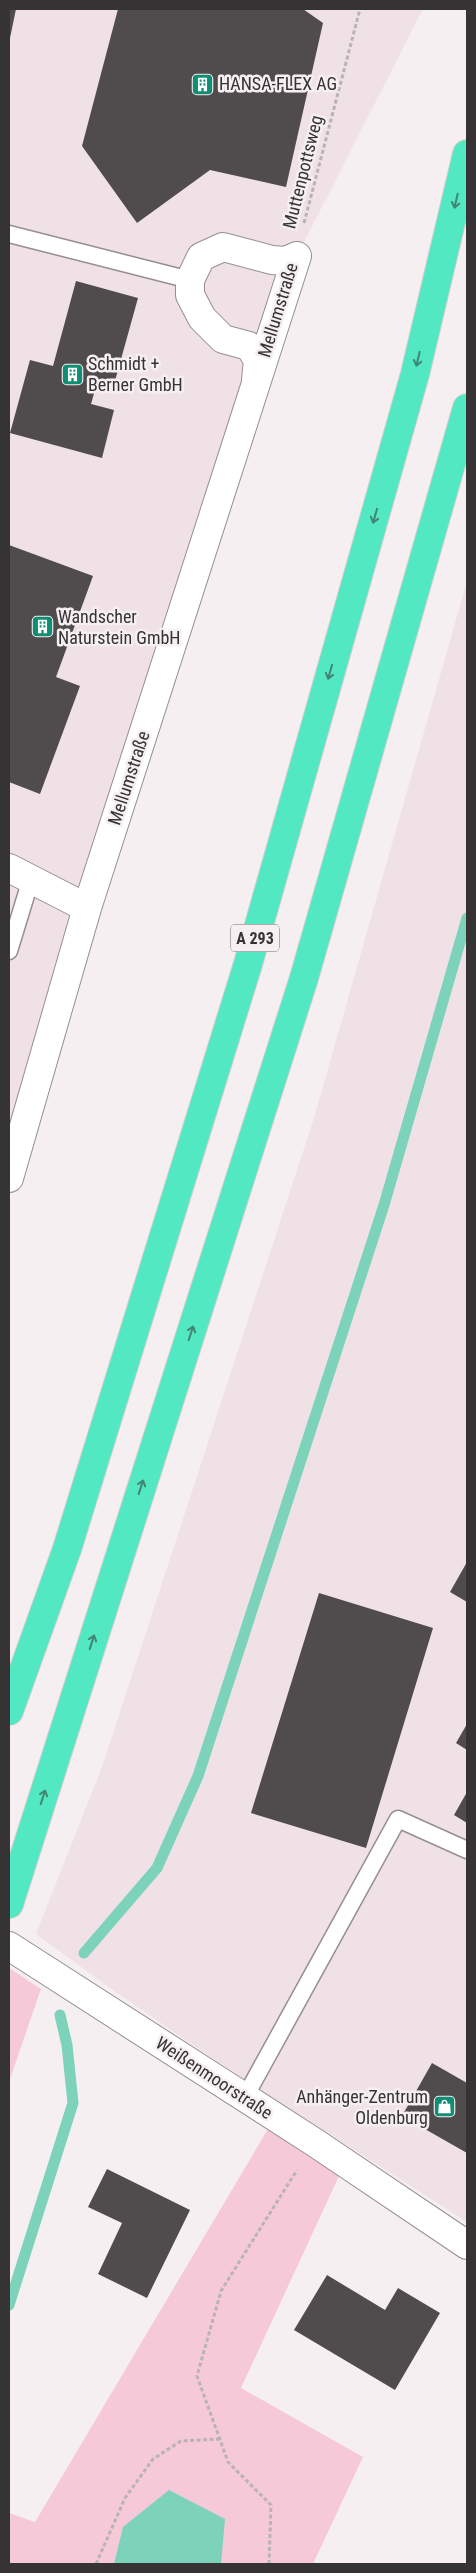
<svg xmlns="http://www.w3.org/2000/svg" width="476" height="2573" font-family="'Roboto Condensed',sans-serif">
	<rect width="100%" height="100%" fill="#f6eff1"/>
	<path fill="#f0e1e6" d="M9,9H423L297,256L9,1178Z
		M467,581V2222L228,2069L114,1991L36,1934L102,1767L314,1118Z"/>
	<path fill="#f6c9d9" d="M9,1968L41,1989L9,2082Z
		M268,2129L339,2176L241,2388L363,2457L313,2564H9V2513L35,2522Z"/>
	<path fill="#7cd3b9" d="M169,2490L225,2519L221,2564H114L123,2527Z"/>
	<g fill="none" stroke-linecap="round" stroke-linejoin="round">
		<path stroke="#7cd3b9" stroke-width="11" d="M84,1953L157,1868L198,1776L384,1205L467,918
			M9,2305L73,2103L67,2045L60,2015"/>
	</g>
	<path fill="#504b4d" d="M9,9H16L10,38H9Z
		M118,9H303L323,23L286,187L210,170L137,223L82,146Z
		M76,281L138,298L113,388L97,383L91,404L114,410L102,458L10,433L30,360L53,366Z
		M9,545L93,576L56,677L80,686L40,794L9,782Z
		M467,1562V1602L450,1592Z
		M319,1593L433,1628L366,1848L251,1813Z
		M467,1724V1750L456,1743Z
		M467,1792V1823L454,1815Z
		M432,2063L467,2083V2153L402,2116Z
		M107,2169L190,2210L147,2298L98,2274L122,2223L88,2207Z
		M327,2275L385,2310L398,2288L440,2313L395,2390L294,2330Z"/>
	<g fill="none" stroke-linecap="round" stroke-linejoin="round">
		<defs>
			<path id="service" d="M9,234L190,280
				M9,951L31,879
				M245,2097L398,1819L467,1850"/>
			<path id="minor" d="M9,868L87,908
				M9,1178L87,908L297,256L286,261L272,260L223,247L201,257L190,280V295L202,318L223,339L249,346L258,360L256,380
				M9,1946L314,2142L467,2245"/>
			<path id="motorway" d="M9,1711L67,1549L248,964L415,374L467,154
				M9,1904L304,978L467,408"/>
		</defs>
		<use href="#service" stroke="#958f91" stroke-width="19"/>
		<use href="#minor" stroke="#958f91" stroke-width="30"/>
		<use href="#motorway" stroke="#cfcece" stroke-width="30"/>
		<path stroke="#b9b3b5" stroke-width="3" stroke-dasharray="4 2.5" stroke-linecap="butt" d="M304,223L360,9
			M96,2564L125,2498L153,2459L181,2441L219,2439
			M269,2564L271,2505L228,2462L197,2376L221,2291L297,2170"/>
		<use href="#service" stroke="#fff" stroke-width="16"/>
		<use href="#minor" stroke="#fff" stroke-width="28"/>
		<use href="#motorway" stroke="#52e9c2" stroke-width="28"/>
	</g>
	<defs><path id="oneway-shaft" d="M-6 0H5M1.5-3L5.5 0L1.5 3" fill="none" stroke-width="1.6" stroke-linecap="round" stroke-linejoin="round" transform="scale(1.25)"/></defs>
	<g stroke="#438574">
		<use href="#oneway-shaft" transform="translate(456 201) rotate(103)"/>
		<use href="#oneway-shaft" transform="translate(418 359) rotate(103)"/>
		<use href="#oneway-shaft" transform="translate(375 516) rotate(106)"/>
		<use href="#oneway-shaft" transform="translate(330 672) rotate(106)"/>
		<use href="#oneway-shaft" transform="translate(191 1333) rotate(-72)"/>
		<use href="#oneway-shaft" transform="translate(141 1487) rotate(-72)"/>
		<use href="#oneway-shaft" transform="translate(92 1642) rotate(-72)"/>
		<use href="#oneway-shaft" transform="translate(43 1797) rotate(-72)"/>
	</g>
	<defs>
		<symbol id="building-square" viewBox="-11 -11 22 22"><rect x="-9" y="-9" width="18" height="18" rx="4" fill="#108e73" stroke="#f6eff1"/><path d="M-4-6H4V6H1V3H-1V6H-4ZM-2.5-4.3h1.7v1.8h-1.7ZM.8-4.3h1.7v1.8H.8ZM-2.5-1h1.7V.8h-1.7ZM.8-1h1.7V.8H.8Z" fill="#fff"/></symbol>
		<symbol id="shop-square" viewBox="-11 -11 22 22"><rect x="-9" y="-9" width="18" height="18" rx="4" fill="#108e73" stroke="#f6eff1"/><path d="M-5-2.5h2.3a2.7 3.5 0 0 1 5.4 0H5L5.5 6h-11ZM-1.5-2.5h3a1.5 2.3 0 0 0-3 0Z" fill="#fff"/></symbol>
	</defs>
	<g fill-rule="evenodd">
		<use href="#building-square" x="190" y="72" width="25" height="25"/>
		<use href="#building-square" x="60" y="362" width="25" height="25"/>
		<use href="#building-square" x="30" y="614" width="25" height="25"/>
		<use href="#shop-square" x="432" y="2094" width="25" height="25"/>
	</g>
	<g text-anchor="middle" stroke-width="5" stroke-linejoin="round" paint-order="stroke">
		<rect fill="#f6eff1" stroke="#706b6d" stroke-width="1" x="231" y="924.5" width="48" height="27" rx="4"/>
		<g font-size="16" font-weight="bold" fill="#363334">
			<text x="255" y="944">A 293</text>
		</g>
		<g font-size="18" fill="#363334" stroke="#f6eff1" text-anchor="start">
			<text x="219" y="90">HANSA-FLEX AG</text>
			<text x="88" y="370">Schmidt +<tspan x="88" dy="21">Berner GmbH</tspan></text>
			<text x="58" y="623">Wandscher<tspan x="58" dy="21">Naturstein GmbH</tspan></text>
			<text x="428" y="2103" text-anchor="end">Anhänger-Zentrum<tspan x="428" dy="21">Oldenburg</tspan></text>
		</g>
		<g font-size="18" fill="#363334" stroke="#f6eff1">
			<text transform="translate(303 172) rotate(-76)" y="6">Muttenpottsweg</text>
			<text transform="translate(278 310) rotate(-73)" y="6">Mellumstraße</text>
			<text transform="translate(129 778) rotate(-72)" y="6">Mellumstraße</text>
			<text transform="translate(214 2078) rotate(33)" y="6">Weißenmoorstraße</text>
		</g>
	</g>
	<rect width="476" height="2573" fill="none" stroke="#363334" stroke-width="20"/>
</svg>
